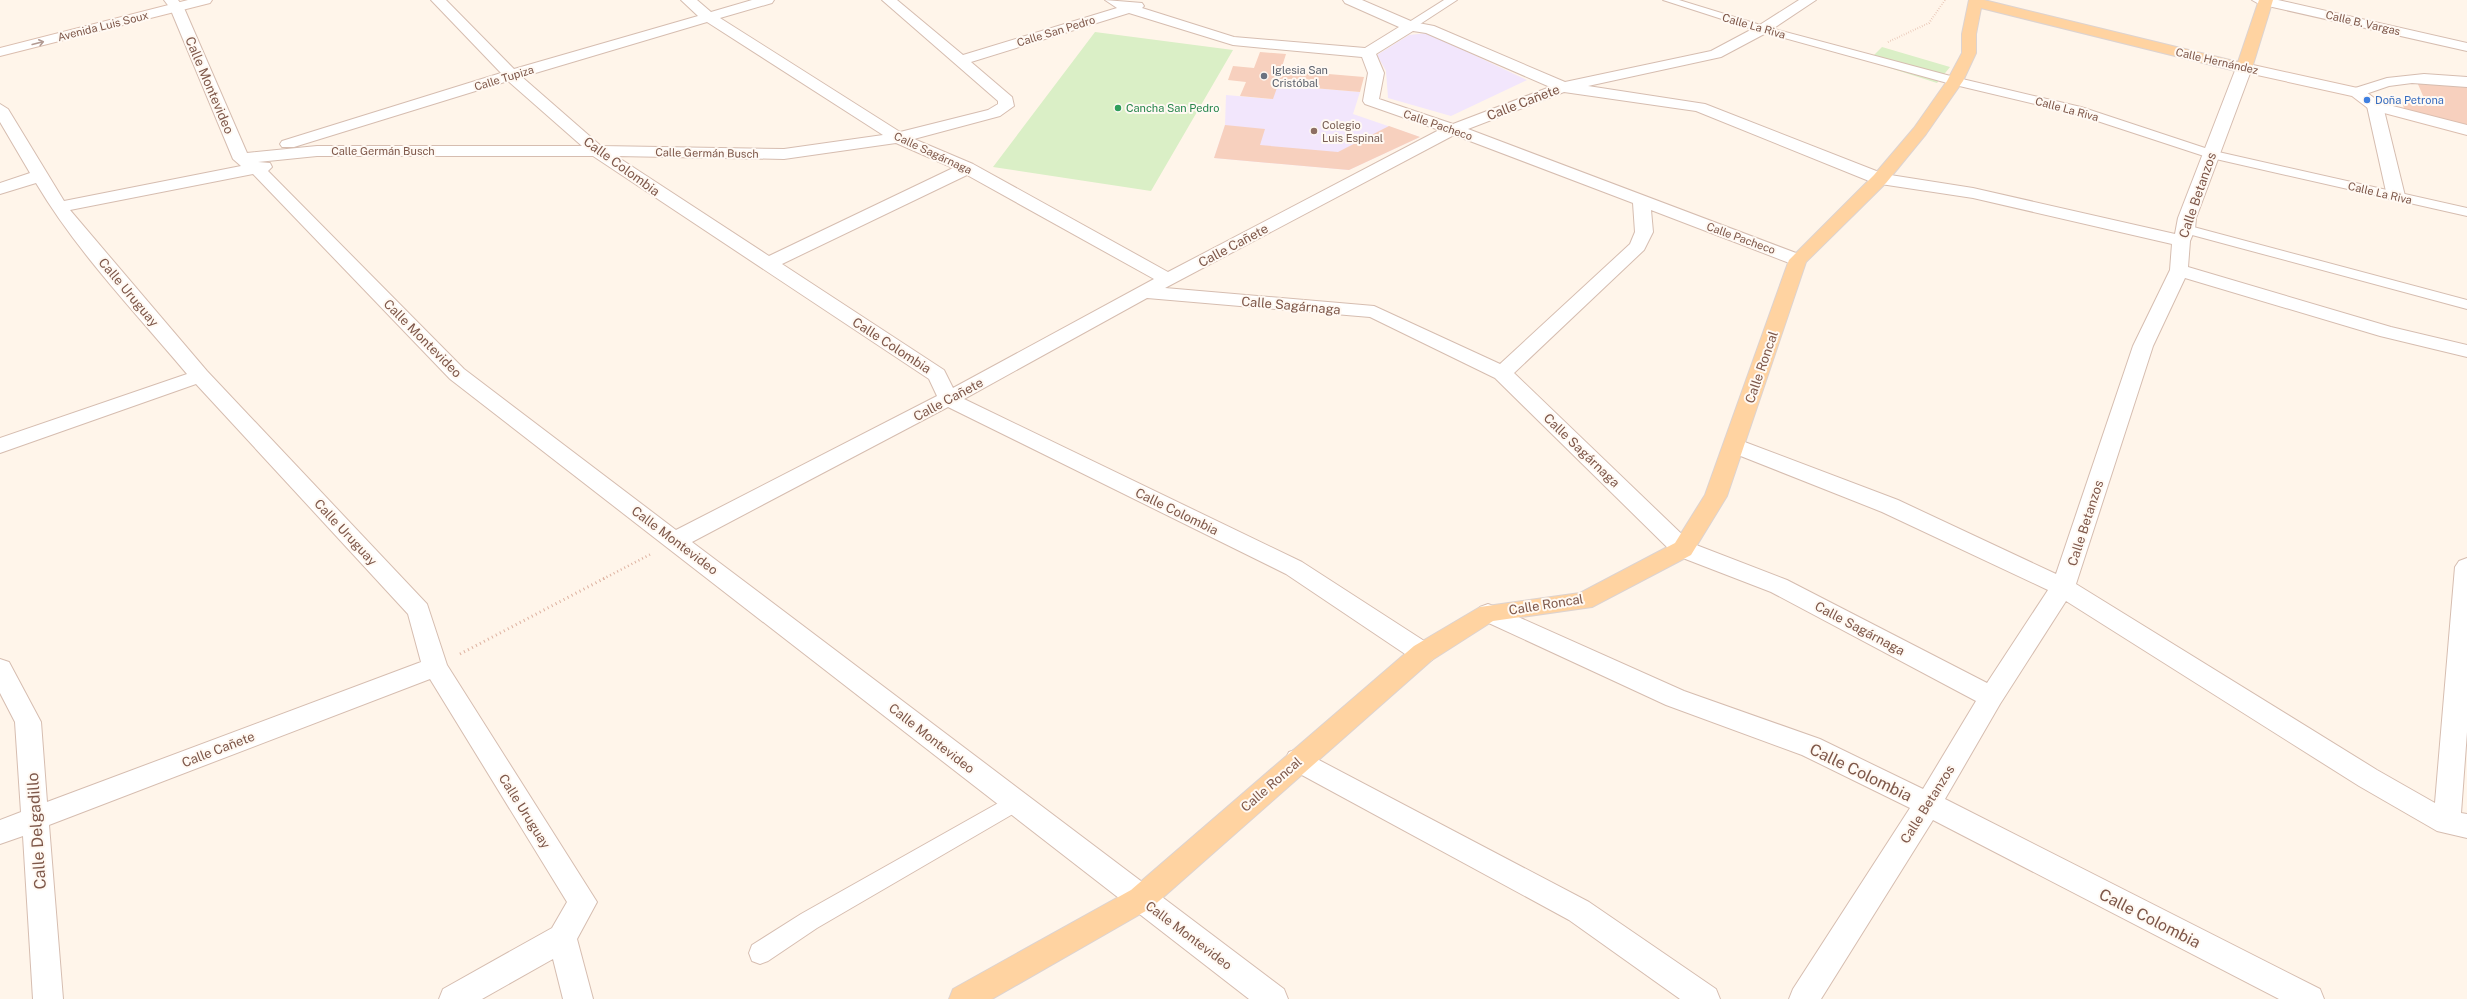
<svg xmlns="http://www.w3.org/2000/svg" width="2467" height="999" font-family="'Public Sans',sans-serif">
	<rect width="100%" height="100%" fill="#fff5ea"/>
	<path fill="#f2e6fc" d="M1427,33L1527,80L1451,116L1388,98L1386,71L1377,55L1409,35Z
		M1278,85L1360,92L1353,114L1420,137L1349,170L1214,158L1225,125L1226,95L1271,99Z"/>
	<path fill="#daefc6" d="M1095,32L1233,50L1151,191L993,167Z
		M1882,47L1950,67L1937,83L1868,61Z"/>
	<path fill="#f7d0be" d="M1260,52L1286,54L1281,70L1364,77L1360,92L1278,85L1273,99L1240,96L1246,82L1228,80L1233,66L1254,68Z
		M2417,82L2467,87V127L2405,112L2402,102L2427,105Z
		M1225,125L1265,129L1260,145L1338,152L1389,126L1420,137L1349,170L1214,158Z"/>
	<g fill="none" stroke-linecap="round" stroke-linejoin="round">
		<defs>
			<path id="lane" d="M1444,0H1457L1414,28H1406V24Z
				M1663,0H1679L1767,27L1958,78L2081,107L2214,151L2467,208V216L2207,157L2073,113L1951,84L1759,31Z
				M2186,225L2467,300V309L2181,232L2179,229Z
				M1016,793L1023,796L1026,802L1023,808L817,928L768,961L760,964L752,961L749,953L752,945L801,914Z"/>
			<path id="street" d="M164,0H178L184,8L247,153L317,146H582L508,81L294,147H282L280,144L282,141L501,73L431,0H446L514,69L698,16L681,0H697L711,12L752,0H774L772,3L720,18L900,132L988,110L998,104V101L882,0H897L963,55L1117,8L1105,0L1142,3L1144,6L1142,8L1234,37L1365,48L1399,27L1345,3L1343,0H1362L1413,22L1434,26L1565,82L1711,51L1758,26L1799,0H1816L1768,32L1721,57L1588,86L1705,104L1884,174L1973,188L2175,234L2178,218L2236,68L2239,65H2249L2252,68L2196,218L2195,229L2190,241L2188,267L2391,327L2467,345V357L2380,336L2185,278L2153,346L2076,584L2377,770L2435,803L2455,567L2459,561L2467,558V732L2461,813L2467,814V838L2437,831L2359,786L2066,601L2000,704L1945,799L2320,989L2324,999H2279L1933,820L1821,999H1789L1793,989L1910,808L1802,755L1666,705L1480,619L1476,613L1480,607L1488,604L1496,607L1684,691L1820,739L1923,789L1976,701L1771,592L1675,555L1495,378L1370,317L1147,298L964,399L1302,562L1432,646L1435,653L1432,660L1423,663L1414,660L1286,574L948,407L692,542L1284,989L1288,999H1249L450,379L253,174L70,210L207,371L427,604L447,665L597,902L577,939L593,999H563L553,959L482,999H439L443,989L552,928L567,902L430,679L49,825L63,999H33L23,836L0,844V820L21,812L15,722L0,693V659L9,662L41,722L47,802L421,662L408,614L196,384L0,453V438L187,374C135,312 77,252 36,183L0,194V183L30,173L0,122V104L8,109L64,201L241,166L233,159L170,8ZM1129,13L1233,45L1362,57L1368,73L1363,101L1365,104L1439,130L1168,272L973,164L914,139L1000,116L1014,106L1012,97L971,62ZM707,22L883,135L784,149L601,146L522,77ZM1413,31L1426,33L1550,87L1453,124L1379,99L1384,73L1376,54ZM1564,92L1696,111L1874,183L1973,198L2172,244L2170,270L2133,346L2056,574L1898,500L1742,441L1735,439L1728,441L1724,446L1728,451L1882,512L2048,590L1987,683L1787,580L1691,543L1514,373L1644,250L1653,232L1651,210L1792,264H1804L1807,260L1804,256L1468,129ZM1454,135L1633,203L1635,232L1630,244L1500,364L1374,306L1165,288ZM896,143L953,168L769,256L616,156L784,159ZM317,156H593L929,379L937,396L676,530L464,369L268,171L272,167L270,163L258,162ZM967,175L1154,279L953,388L944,370L782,264Z
				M2252,0H2278L2467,43V51L2259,4Z
				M2424,74L2467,77V87L2412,83L2389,86L2357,97L2349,92L2352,89L2387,78Z
				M2375,101L2383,106L2405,196L2402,200H2390L2387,196L2367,106Z
				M1298,749L1589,902L1716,989L1720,999H1680L1569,920L1289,768L1285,760L1289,752Z"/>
			<path id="secondary" d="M188,0H212L210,3L0,56V48Z
				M2244,63L2362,89L2381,103L2467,125V135L2369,109L2352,96L2239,71L2236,68L2239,65Z"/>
			<path id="primary" d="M1969,0H1984L2238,62L2259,0H2273L2252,68L2244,73L1981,8L1976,34V53L1963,81L1926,134L1886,183L1806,262L1727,496L1691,555L1592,607L1493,621L1432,660L1151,908L992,999H949L953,989L1131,890L1414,646L1480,607L1580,593L1675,543L1705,495L1789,260L1874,175L1914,128L1947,81L1962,53V34Z"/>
		</defs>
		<use href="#lane" stroke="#d6bdb0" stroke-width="2"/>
		<use href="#street" stroke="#d6bdb0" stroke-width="2"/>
		<use href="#secondary" stroke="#dbbeaf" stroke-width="2"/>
		<use href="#primary" stroke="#ddd3d0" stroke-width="2"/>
		<path stroke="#deb2a0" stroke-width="2" stroke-dasharray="0.5 2" stroke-linecap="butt" d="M1888,42L1929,23L1945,0"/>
		<path stroke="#deb2a0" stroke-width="2.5" stroke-dasharray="1 3" stroke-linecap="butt" d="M603,579L651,554"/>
		<path stroke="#deb2a0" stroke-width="3" stroke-dasharray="1 3.5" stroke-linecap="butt" d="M460,654L605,578"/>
		<use href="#lane" fill="#fff" fill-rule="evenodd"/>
		<use href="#street" fill="#fff" fill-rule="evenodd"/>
		<use href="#secondary" fill="#fff" fill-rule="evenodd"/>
		<use href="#primary" fill="#ffd3a1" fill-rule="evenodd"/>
	</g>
	<defs><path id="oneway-shaft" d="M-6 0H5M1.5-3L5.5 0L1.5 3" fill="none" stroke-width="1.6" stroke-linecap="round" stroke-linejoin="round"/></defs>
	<use stroke="#b29a92" href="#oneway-shaft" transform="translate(38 43) rotate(-14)"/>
	<circle fill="#6b7280" stroke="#fff9f3" stroke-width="1.5" cx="1264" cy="76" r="4"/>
	<circle fill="#3f7fe0" stroke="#fff9f3" stroke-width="1.5" cx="2367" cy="100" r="4"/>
	<circle fill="#2e9e5b" stroke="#fff9f3" stroke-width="1.5" cx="1118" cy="108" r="4"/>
	<circle fill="#8d6e63" stroke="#fff9f3" stroke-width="1.5" cx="1314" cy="131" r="4"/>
	<g text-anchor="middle" stroke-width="4" stroke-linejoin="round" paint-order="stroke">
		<g font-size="11" fill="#7e5749" stroke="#fff9f3">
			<text transform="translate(2363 23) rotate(13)" y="4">Calle B. Vargas</text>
			<text transform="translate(103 26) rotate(-14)" y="4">Avenida Luis Soux</text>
			<text transform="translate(1754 26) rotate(16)" y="4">Calle La Riva</text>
			<text transform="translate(1056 31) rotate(-17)" y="4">Calle San Pedro</text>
			<text transform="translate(2217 61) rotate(13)" y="4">Calle Hernández</text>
			<text transform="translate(504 78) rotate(-17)" y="4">Calle Tupiza</text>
			<text transform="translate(2067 109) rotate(15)" y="4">Calle La Riva</text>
			<text transform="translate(1438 125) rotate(19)" y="4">Calle Pacheco</text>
			<text x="383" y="155">Calle Germán Busch</text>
			<text transform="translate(707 153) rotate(1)" y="4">Calle Germán Busch</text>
			<text transform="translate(933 153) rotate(25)" y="4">Calle Sagárnaga</text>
			<text transform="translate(2380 193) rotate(13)" y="4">Calle La Riva</text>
			<text transform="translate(1741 238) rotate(20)" y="4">Calle Pacheco</text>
		</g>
		<g font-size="11" fill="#5b616d" stroke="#fff9f3" text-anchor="start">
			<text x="1272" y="74">Iglesia San<tspan x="1272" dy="13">Cristóbal</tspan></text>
		</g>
		<g font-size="11" fill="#366cbe" stroke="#fff9f3" text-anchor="start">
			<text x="2375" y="104">Doña Petrona</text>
		</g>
		<g font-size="11" fill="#27864d" stroke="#fff9f3" text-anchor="start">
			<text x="1126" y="112">Cancha San Pedro</text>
		</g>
		<g font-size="11" fill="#785e54" stroke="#fff9f3" text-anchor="start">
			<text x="1322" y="129">Colegio<tspan x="1322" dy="13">Luis Espinal</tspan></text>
		</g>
		<g font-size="13" fill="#7e5749" stroke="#fff9f3">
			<text transform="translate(210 85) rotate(67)" y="5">Calle Montevideo</text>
			<text transform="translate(1523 102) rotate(-21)" y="5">Calle Cañete</text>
			<text transform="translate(622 166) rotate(36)" y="5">Calle Colombia</text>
			<text transform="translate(2197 195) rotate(-71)" y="5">Calle Betanzos</text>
			<text transform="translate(1233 245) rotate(-28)" y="5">Calle Cañete</text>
			<text transform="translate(129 292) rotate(50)" y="5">Calle Uruguay</text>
			<text transform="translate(1291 305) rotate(5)" y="5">Calle Sagárnaga</text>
			<text transform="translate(423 338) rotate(45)" y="5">Calle Montevideo</text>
			<text transform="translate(892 345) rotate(33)" y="5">Calle Colombia</text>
			<text transform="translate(1761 367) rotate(-71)" y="5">Calle Roncal</text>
			<text transform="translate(948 399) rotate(-28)" y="5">Calle Cañete</text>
			<text transform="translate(1582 450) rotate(44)" y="5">Calle Sagárnaga</text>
			<text transform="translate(1177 511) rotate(26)" y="5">Calle Colombia</text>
			<text transform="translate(2085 523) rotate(-72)" y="5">Calle Betanzos</text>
			<text transform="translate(346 532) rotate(47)" y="5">Calle Uruguay</text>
			<text transform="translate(675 540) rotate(37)" y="5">Calle Montevideo</text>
			<text transform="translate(1546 604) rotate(-9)" y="5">Calle Roncal</text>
			<text transform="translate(1860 628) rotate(28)" y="5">Calle Sagárnaga</text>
			<text transform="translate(932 738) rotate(38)" y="5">Calle Montevideo</text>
			<text transform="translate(218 749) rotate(-21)" y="5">Calle Cañete</text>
			<text transform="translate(1271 784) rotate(-41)" y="5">Calle Roncal</text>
			<text transform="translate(1927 804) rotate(-58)" y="5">Calle Betanzos</text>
			<text transform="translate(525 811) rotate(58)" y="5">Calle Uruguay</text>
			<text transform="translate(1189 935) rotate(37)" y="5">Calle Montevideo</text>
		</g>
		<g font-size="16" fill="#7e5749" stroke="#fff9f3">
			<text transform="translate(1861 772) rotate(26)" y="6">Calle Colombia</text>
			<text transform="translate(36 831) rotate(-94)" y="6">Calle Delgadillo</text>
			<text transform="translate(2150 918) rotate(27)" y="6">Calle Colombia</text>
		</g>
	</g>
</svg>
